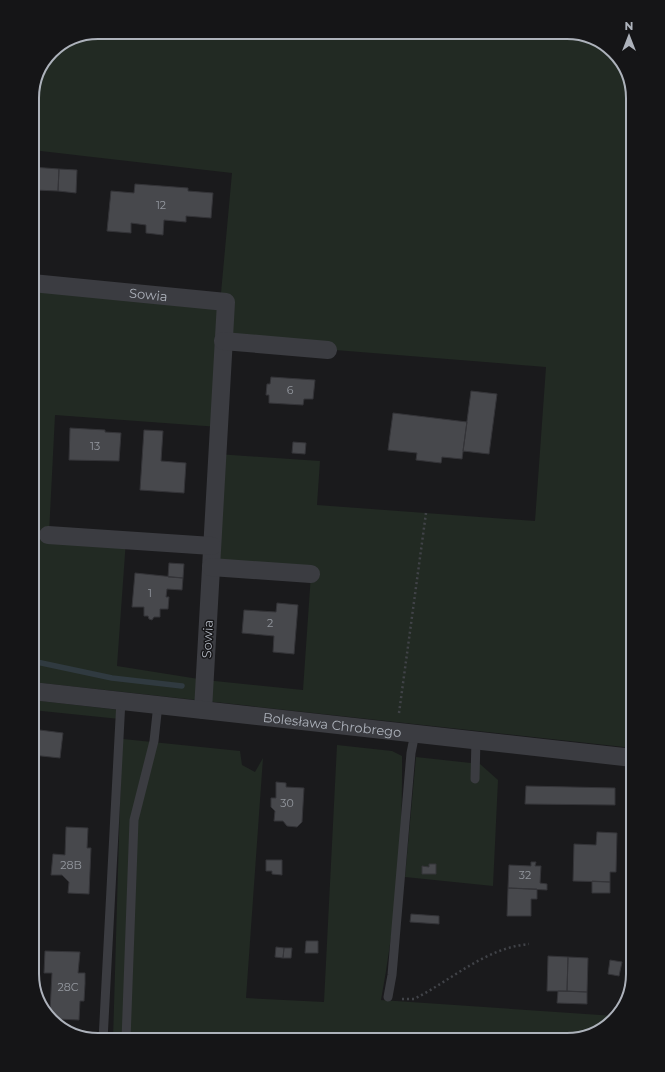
<svg xmlns="http://www.w3.org/2000/svg" width="665" height="1072" font-family="Montserrat,sans-serif">
	<rect width="100%" height="100%" fill="#1a1a1c"/>
	<path fill="#222a23" fill-rule="evenodd" d="M98,32H572L604,43L626,68L633,98V748L32,682V283L221,293L232,173L32,150V94L51,51ZM223,341L546,367L535,521L317,505L320,461L217,454L211,567L311,574L303,690L205,680L117,666L126,540L49,534L55,415L219,427Z
		M32,700L120,710V719L32,710Z
		M123,739L240,751L242,765L255,772L263,758L246,998L324,1002L337,745L392,751L402,756C403,837 396,920 381,1000L615,1016L597,1033L567,1040H113L121,768Z
		M416,757L480,764L498,780L493,886L405,877Z"/>
	<g fill="none" stroke-linecap="round" stroke-linejoin="round">
		<path stroke="#303a40" stroke-width="5.5" d="M32,661L112,678L182,686"/>
	</g>
	<path fill="#47484c" stroke="#343438" d="M32,167L59,169L58,191L35,190L33,227Z
		M59,169L77,170L76,193L58,191Z
		M135,184L188,188V191L213,193L211,218L186,216V222L164,220L163,235L146,233V225L131,223V233L107,231L111,191L134,193Z
		M271,377L315,380L313,399H304L303,405L269,403V395H266L267,384H270Z
		M471,391L497,394L489,454L463,451Z
		M393,413L467,422L462,459L442,457L441,463L416,460L417,453L388,450Z
		M70,428L105,430V432L121,433L119,461L69,460Z
		M144,430L163,431L161,461L186,463L184,493L140,490Z
		M293,442L306,443L305,454L292,453Z
		M169,563L184,564L183,578L168,577Z
		M135,573L183,578L182,590L167,589L166,597H169L168,609H160V617H154L152,620L149,619L148,616H144V607H132Z
		M277,603L298,605L294,654L273,652L274,636L242,633L244,610L276,612Z
		M32,729L63,733L60,758L32,755Z
		M276,782L286,783V787L304,788L302,822L297,827L287,826L283,821H274L275,811L271,807V798H276Z
		M526,786L615,788V805L525,804Z
		M66,827L88,828L87,848H91L89,894L68,893L69,882L62,875H51L53,854L65,855Z
		M597,832L617,833L616,872H610V882L573,881L574,844L596,845Z
		M266,860H282V875L272,874V871H266Z
		M531,862H536L535,866H541L540,883L547,884V890L508,888L509,865L531,866Z
		M429,864H436V874H422V866L429,867Z
		M592,881L610,882V893H592Z
		M508,888L537,889V899H531V916H507Z
		M411,914L439,916V924L410,922Z
		M306,941H318V953H305Z
		M276,947L284,948L283,958L275,957Z
		M284,948H292L291,958H283Z
		M45,951L80,952L78,973H85V984L84,1001H80L79,1020L57,1019L50,1011L52,973H44Z
		M548,956L568,957L567,991H547Z
		M568,957L588,958L587,992L567,991Z
		M610,960L622,962L619,976L608,974Z
		M558,991L587,992V1004L557,1003Z"/>
	<g fill="none" stroke-linecap="round" stroke-linejoin="round">
		<path stroke="#414348" stroke-width="2.5" stroke-dasharray="2 3" stroke-linecap="butt" d="M399,713L426,513
			M402,999H414C452,980 485,948 529,944"/>
		<path stroke="#3b3c41" stroke-width="9" d="M475,779L476,739
			M388,997L392,975L411,753L415,733
			M103,1040L121,700
			M126,1040L134,820L154,741L158,704"/>
		<g stroke="#3b3c41" stroke-width="18">
			<path id="s1" d="M32,283L226,302L203,710"/>
			<path d="M223,341L328,350"/>
			<path d="M48,535L212,546"/>
			<path d="M211,567L311,574"/>
			<path id="s2" d="M32,691L633,758"/>
		</g>
	</g>
	<g text-anchor="middle" stroke-width="3" stroke-linejoin="round" paint-order="stroke">
		<g font-size="11" fill="#94989f">
			<text x="161" y="209">12</text>
			<text x="290" y="394">6</text>
			<text x="95" y="450">13</text>
			<text x="150" y="597">1</text>
			<text x="270" y="627">2</text>
			<text x="287" y="807">30</text>
			<text x="71" y="869">28B</text>
			<text x="525" y="879">32</text>
			<text x="68" y="991">28C</text>
		</g>
		<g font-size="13" fill="#adb2bb" stroke="#151517">
			<text dy="5" stroke="none"><textPath href="#s1" startOffset="117">Sowia</textPath></text>
			<text transform="translate(207 639) rotate(-87)" y="5">Sowia</text>
			<text dy="5" stroke="none"><textPath href="#s2" startOffset="302">Bolesława Chrobrego</textPath></text>
		</g>
	</g>
	<path d="M0 0H665V1072H0ZM98 39H567A59 59 0 0 1 626 98V974A59 59 0 0 1 567 1033H98A59 59 0 0 1 39 974V98A59 59 0 0 1 98 39Z" fill="#151517" fill-rule="evenodd"/>
	<path fill="none" stroke="#adb2bb" stroke-width="2" d="M98 39H567A59 59 0 0 1 626 98V974A59 59 0 0 1 567 1033H98A59 59 0 0 1 39 974V98A59 59 0 0 1 98 39Z"/>
	<g transform="translate(629 36)" stroke="#151517" stroke-width="3" paint-order="stroke">
	<path d="M0-3L7 15L0 10L-7 15Z" fill="#adb2bb"/>
	<text y="-6" font-size="11" font-weight="bold" text-anchor="middle" fill="#adb2bb">N</text>
	</g>
</svg>
